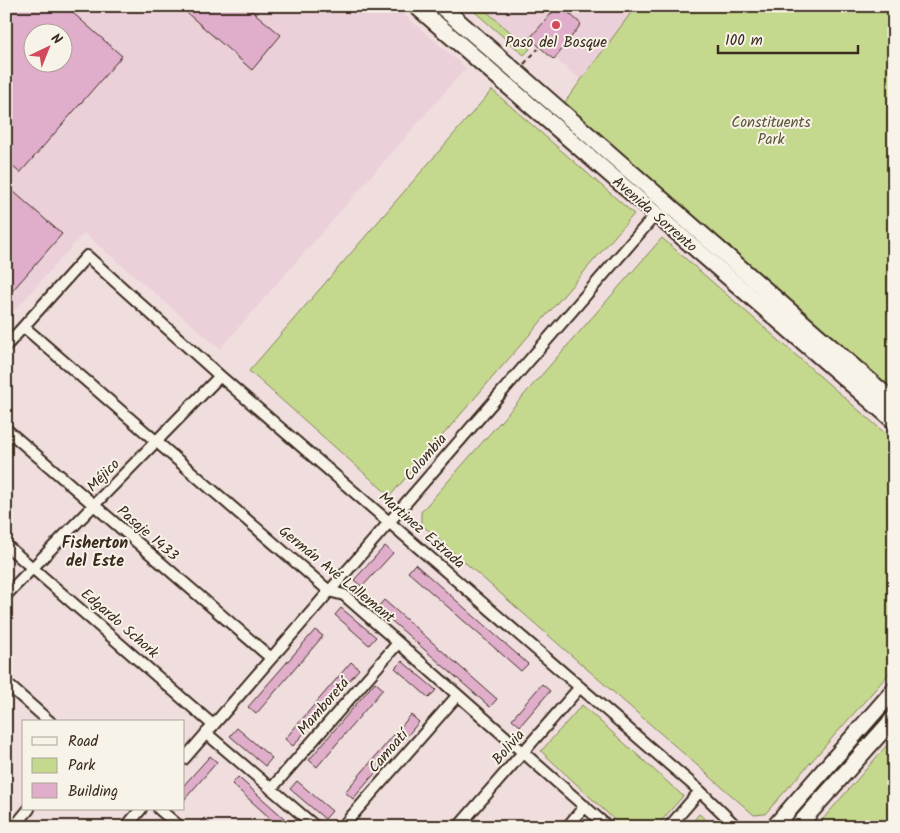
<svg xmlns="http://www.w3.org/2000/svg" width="900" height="833" font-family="Kalam,sans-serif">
	<rect width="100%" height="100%" fill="#f0dedf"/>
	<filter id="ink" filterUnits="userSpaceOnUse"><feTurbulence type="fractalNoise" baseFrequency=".02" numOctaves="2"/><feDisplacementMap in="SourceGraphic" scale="10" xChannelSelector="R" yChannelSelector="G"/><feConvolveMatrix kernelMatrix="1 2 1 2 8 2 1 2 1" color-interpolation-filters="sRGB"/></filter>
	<g filter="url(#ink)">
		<path fill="#ebd0d9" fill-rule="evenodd" d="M6,6H394L466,68L220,349L84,233L6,320ZM32,32H62V62H32Z
			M468,6H636L581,80L536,43L524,55Z"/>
		<path fill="#c5d98e" stroke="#808256" d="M426,6H431L894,410V414Z
			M468,6H480L530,49L524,55Z
			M636,6H894V402L559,110Z
			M492,90L634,214L390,496L249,371Z
			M662,238L894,441V668L765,814L754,815L421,524V512Z
			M582,705L683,796L656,827H622L541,751Z
			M894,737V827H816Z
			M699,814L714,827H688Z"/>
		<path fill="#e0aecb" stroke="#3b2a1e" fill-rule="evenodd" d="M6,6H65L122,56L20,173L12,166L6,171ZM32,32H62V62H32Z
			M179,6H246L281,35L252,70Z
			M558,6H561L581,24L554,60L530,38Z
			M6,185L62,234L6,298Z
			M385,546L393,553L362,587L354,580Z
			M415,564L528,664L521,671L408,572Z
			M384,600L497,699L490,707L377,608Z
			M341,608L376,637L369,645L335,615Z
			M315,630L323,636L256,714L248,707Z
			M402,661L436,690L429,698L395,668Z
			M351,662L359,669L293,746L285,739Z
			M375,682L383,689L317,767L309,760Z
			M542,684L550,691L520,726L512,719Z
			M411,715L419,722L353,799L345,792Z
			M237,728L272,758L265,766L230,736Z
			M210,756L217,762L184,800V785Z
			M238,777L294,827H280L232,784Z
			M297,781L332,811L325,819L290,789Z
			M204,818L214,827H196Z"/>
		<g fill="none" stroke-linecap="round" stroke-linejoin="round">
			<defs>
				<path id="minor" d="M24,327L329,591L344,595L608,827
					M6,346L87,256L220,376L700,791L737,827
					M6,429L271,658
					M6,545L213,725
					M6,595L220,376
					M6,683L50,722
					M206,733L316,827
					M184,759L650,221
					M271,789L398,643
					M159,809L180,827
					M14,827L29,809
					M126,827L141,809
					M342,827L457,696
					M458,827L580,687
					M567,827L585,806
					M669,827L700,791"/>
				<path id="secondary" d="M416,6L894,421
					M441,6L894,402
					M774,827L894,690
					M797,827L894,718"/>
			</defs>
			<use href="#minor" stroke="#3b2a1e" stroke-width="14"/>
			<use href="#secondary" stroke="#3b2a1e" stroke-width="19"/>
			<path stroke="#3b2a1e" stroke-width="2" stroke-dasharray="5 4" stroke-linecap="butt" d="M524,64L538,49"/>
			<use href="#minor" stroke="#f7f3e8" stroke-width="10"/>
			<use href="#secondary" stroke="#f7f3e8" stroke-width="15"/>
		</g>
	</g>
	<circle fill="#d1495b" stroke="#f7f3e8" stroke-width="2" cx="556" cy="25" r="5"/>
	<g text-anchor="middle" stroke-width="4" stroke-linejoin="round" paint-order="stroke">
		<g font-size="15" fill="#3b2a1e" stroke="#f7f3e8">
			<text x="556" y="47">Paso del Bosque</text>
		</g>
		<g font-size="15" fill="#5e563a" stroke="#f7f3e8">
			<text x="771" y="127">Constituents<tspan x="771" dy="17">Park</tspan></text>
		</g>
		<g font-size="15" fill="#3b2a1e" stroke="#f7f3e8">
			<text transform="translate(655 214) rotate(41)" y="5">Avenida Sorrento</text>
			<text transform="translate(425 457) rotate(-49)" y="5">Colombia</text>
			<text transform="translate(103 475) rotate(-45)" y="5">Méjico</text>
			<text transform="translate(422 530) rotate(41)" y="5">Martinez Estrada</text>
			<text transform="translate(148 533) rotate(41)" y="5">Pasaje 1433</text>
			<text transform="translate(337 574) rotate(39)" y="5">Germán Avé Lallemant</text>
			<text transform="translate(120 623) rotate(41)" y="5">Edgardo Schork</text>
			<text transform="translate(323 706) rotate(-49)" y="5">Mamboretá</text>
			<text transform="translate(508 747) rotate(-49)" y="5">Bolivia</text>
			<text transform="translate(388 751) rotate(-49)" y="5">Camoatí</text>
		</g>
		<g font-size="16" font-weight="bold" fill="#3b2a1e" stroke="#f7f3e8">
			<text x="95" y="548">Fisherton<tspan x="95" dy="18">del Este</tspan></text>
		</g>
	</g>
	<rect width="900" height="833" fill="none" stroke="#f7f3e8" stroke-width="25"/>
	<rect x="12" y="12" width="875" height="808" fill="none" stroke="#3b2a1e" stroke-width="2" filter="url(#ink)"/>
	<rect x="22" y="720" width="162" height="90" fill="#f7f3e8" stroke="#aca397"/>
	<rect x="32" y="737" width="25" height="8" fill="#f7f3e8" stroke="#aca397"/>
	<text x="68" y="746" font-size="15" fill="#3b2a1e">Road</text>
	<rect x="32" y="758" width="25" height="15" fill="#c5d98e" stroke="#aca397"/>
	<text x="68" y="770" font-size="15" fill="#3b2a1e">Park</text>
	<rect x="32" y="783" width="25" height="15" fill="#e0aecb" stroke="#aca397"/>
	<text x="68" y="796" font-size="15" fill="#3b2a1e">Building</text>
	<g transform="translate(48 48) rotate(43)"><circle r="24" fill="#f7f3e8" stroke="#aca397"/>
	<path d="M0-4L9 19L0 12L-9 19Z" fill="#d1495b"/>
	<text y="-8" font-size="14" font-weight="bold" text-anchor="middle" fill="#3b2a1e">N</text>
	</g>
	<path d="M718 45v8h140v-8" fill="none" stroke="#3b2a1e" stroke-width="2.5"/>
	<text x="725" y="45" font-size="15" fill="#3b2a1e" stroke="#f7f3e8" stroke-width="4" paint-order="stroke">100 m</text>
</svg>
